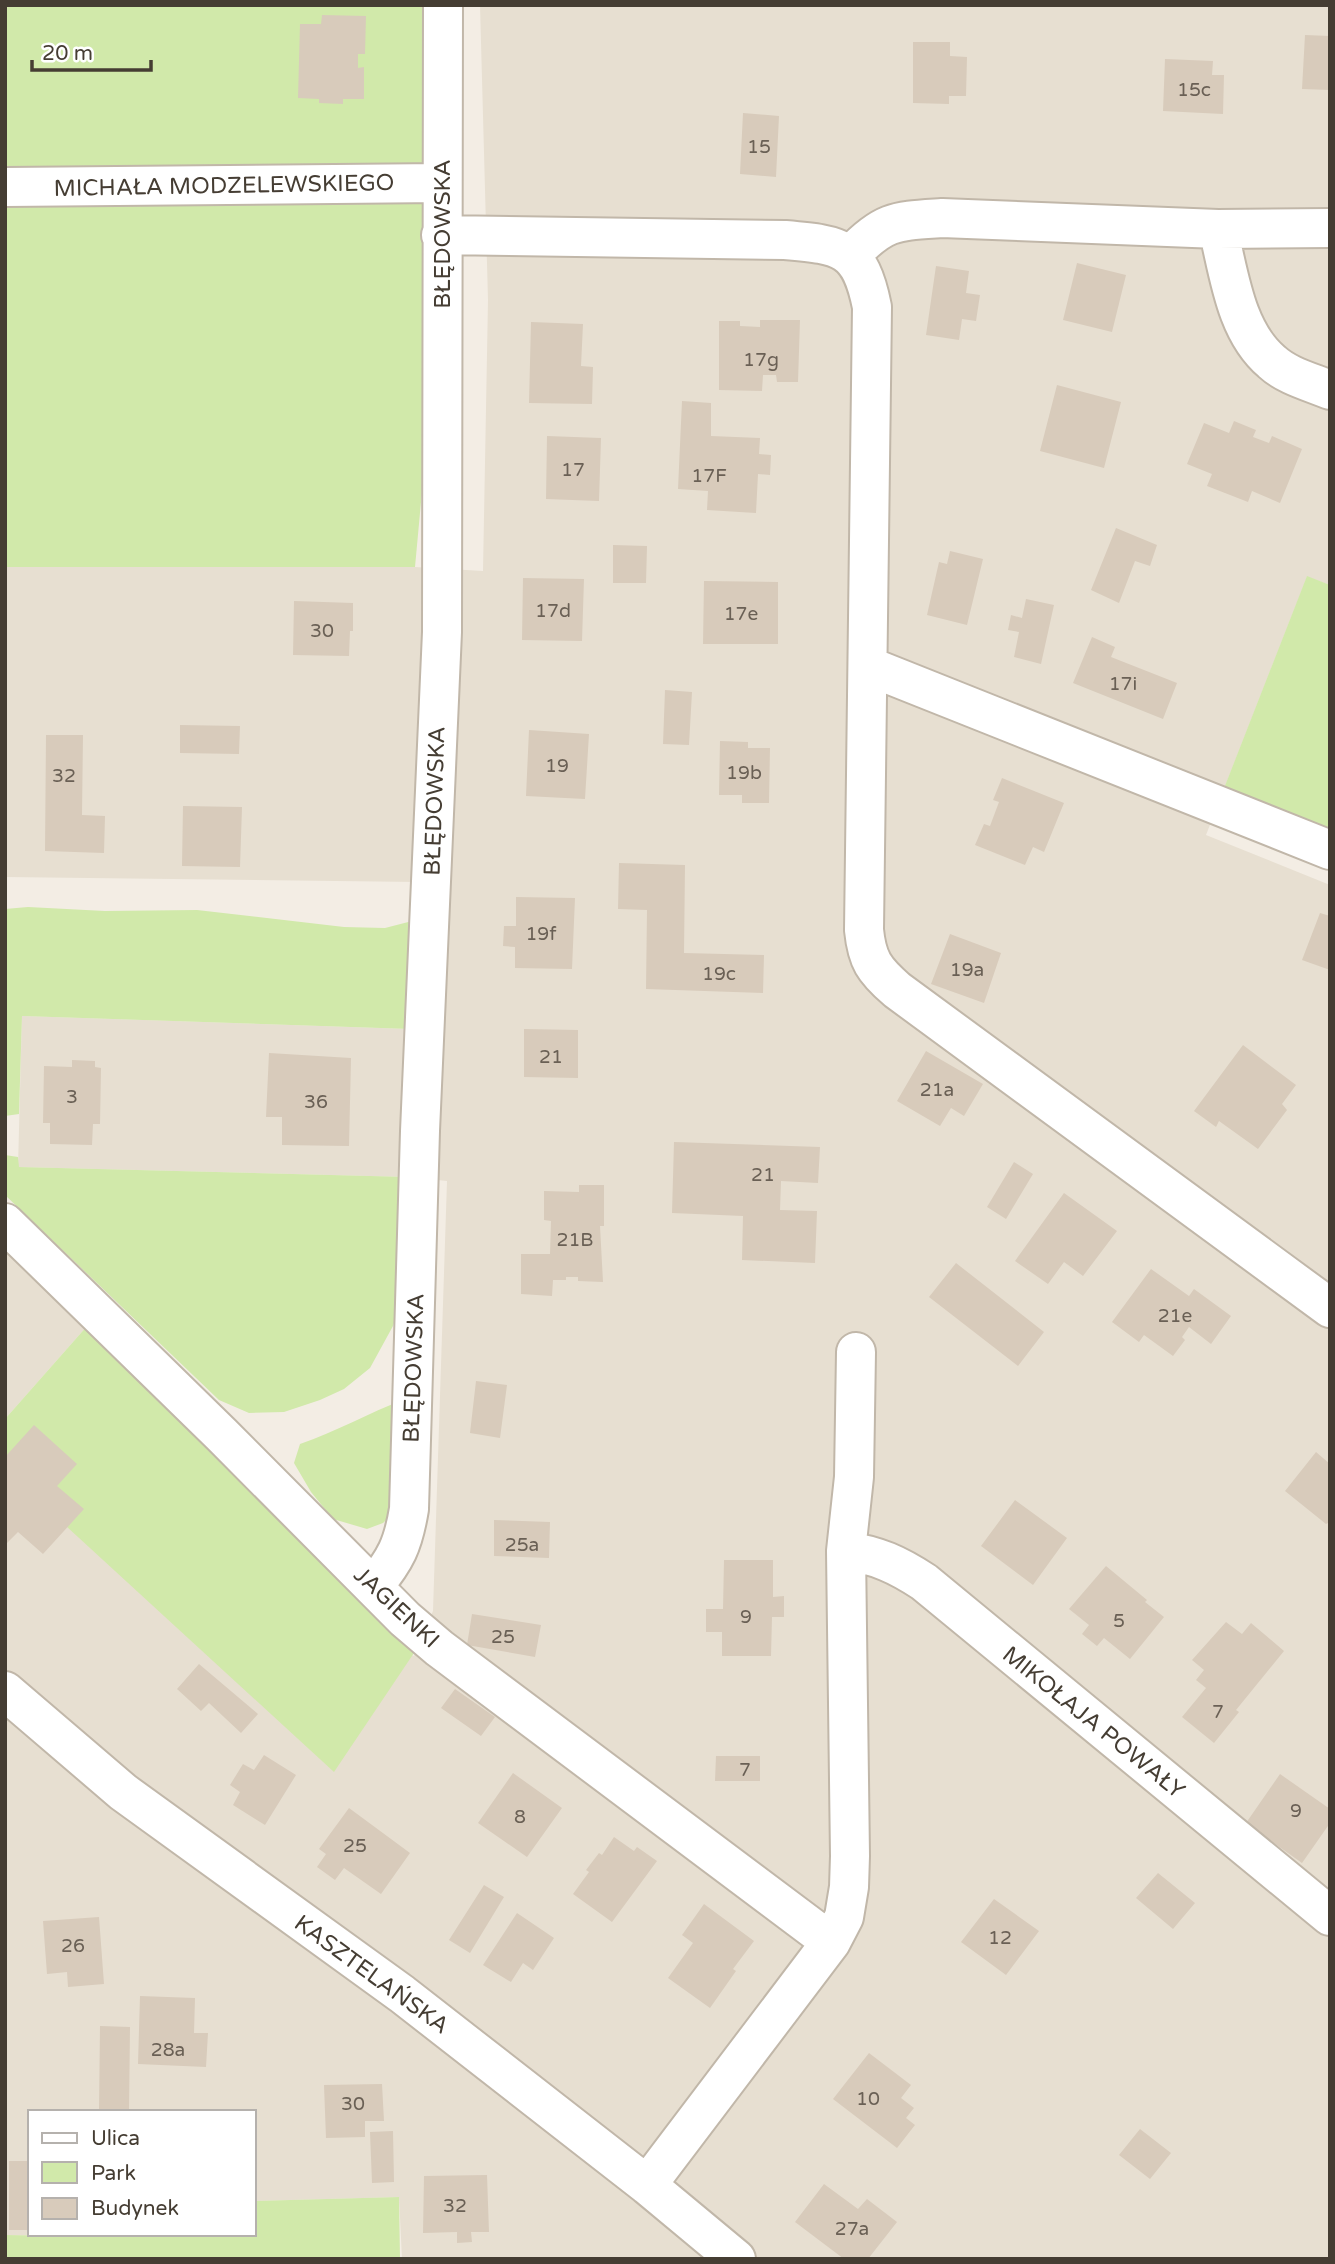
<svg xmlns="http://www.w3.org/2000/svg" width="1335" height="2264" font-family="'Varela Round',sans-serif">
	<rect width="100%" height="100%" fill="#f3ede4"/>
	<path fill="#e7dfd1" d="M480,5H1330V585L1307,577L1206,835L1330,885V2259H402L399,2197L254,2201V2112H30V2234H138V2237L5,2235V1470L414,1656L433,1611L447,1181L409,1177L18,1167L22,1016L409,1029L418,882L5,877V567H415L483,571L488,300Z
		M5,1251L88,1325L5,1419Z"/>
	<path fill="#d1e9aa" d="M5,5H429L432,383L415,567H5Z
		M1307,576L1330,585V840L1221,796Z
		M28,907L105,911L197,910L344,927L385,928L416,920L410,1029L22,1016L19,1114L5,1116V909Z
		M5,1155L18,1157L19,1167L409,1177L406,1288L393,1326L370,1368L344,1389L320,1400L284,1412L249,1413L219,1400L5,1195Z
		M88,1325L418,1647L334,1772L5,1470V1419Z
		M405,1399L401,1506L383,1523L367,1529L333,1519L311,1492L294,1463L300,1444C337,1431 369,1413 405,1399Z
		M399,2197L400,2259H5V2235L137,2237L138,2234H254V2201Z"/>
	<path fill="#d8cbbb" d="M322,15L366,16L365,54H358V68L364,67V99H343V104L319,103V99L298,98L300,24H321Z
		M1305,35L1330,36V90L1302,89Z
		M913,42H950V56L967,57L966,96H949V104L913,103Z
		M1165,59L1213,61L1212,75H1224L1223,114L1163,111Z
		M743,113L779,116L776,177L740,174Z
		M1077,263L1126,275L1112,332L1063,320Z
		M936,266L969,271L966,293L980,295L976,321L962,319L959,340L926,335Z
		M760,320H800L798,382H777L776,375H763L762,391L719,390V321H740V326L760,327Z
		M531,322L583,324L581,366L593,367L592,404L529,403Z
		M1057,385L1121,402L1104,468L1040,451Z
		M682,401L711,403V436L760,438L759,454L771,455L770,475L758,474L756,513L707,510L708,491L678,489Z
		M1234,421L1256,430L1253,437L1269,443L1272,436L1302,449L1280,503L1252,491L1248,502L1207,486L1212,474L1187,464L1204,423L1229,433Z
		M547,436L601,438L599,501L546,499Z
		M1116,528L1157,545L1150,566L1135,561L1119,603L1091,590Z
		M613,545L647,546L646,583H613Z
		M950,551L983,559L967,625L927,615L939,562L947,564Z
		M523,578L584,579L582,641L522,640Z
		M704,581L778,582V644H703Z
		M1026,599L1054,605L1041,664L1014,657L1019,632L1008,630L1011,615L1022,618Z
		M294,601L353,603V631H350L349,656L293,655Z
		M1092,637L1115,647L1111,657L1177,683L1163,719L1073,683Z
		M665,690L692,692L689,745L663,744Z
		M180,725L240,726L239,754L180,753Z
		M529,730L589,734L585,799L526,796Z
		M46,735H83L82,815L105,816L104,853L45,851Z
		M720,741L748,742V748H770L769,803H742V795H719Z
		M1002,778L1064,803L1044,852L1033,847L1025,865L975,845L984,824L990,826L999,802L993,800Z
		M183,806L242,807L240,867L182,866Z
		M619,863L685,865L684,953L764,955L763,993L646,989L647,910L618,909Z
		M516,897L575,898L572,969L515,968V947L503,946L504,926H516Z
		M1320,913L1330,916V970L1302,960Z
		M950,934L1001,953L984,1003L931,984Z
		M524,1029L578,1030V1078L524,1077Z
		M1243,1045L1296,1085L1282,1104L1287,1110L1258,1149L1219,1121L1216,1127L1194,1111Z
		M926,1051L983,1084L964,1116L951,1108L940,1126L897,1101Z
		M269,1053L351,1058L349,1146L282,1145V1117H266Z
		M72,1060L95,1061V1067L101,1068L100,1124H93L92,1145L50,1144V1123H43L44,1066L72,1067Z
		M674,1142L820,1147L818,1183L781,1181L780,1210L817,1211L815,1263L742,1260L743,1216L672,1213Z
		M1014,1162L1033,1174L1006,1219L987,1207Z
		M579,1185H604V1226H600L603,1282L578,1281V1277H566V1280H553L552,1296L521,1294V1254H550L551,1221L544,1220V1191L579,1192Z
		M1064,1193L1117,1231L1083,1276L1064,1262L1048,1284L1015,1261Z
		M956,1263L1044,1332L1018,1366L929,1297Z
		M1151,1269L1189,1296L1194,1289L1231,1316L1211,1344L1189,1327L1182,1337L1185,1340L1173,1356L1144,1335L1139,1342L1112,1322Z
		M476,1381L507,1385L500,1438L470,1433Z
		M34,1425L77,1464L57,1486L84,1509L43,1554L18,1532L5,1545V1457Z
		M1316,1452L1330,1464V1522L1326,1524L1285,1491Z
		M1015,1500L1067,1538L1033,1585L981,1546Z
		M494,1520L550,1522L549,1558L494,1556Z
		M724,1560H773V1597L784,1596V1617H772L771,1656H722V1632H706V1609H723Z
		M1106,1566L1147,1600L1145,1602L1164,1617L1130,1659L1104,1638L1097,1646L1082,1634L1089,1625L1069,1609Z
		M472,1614L541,1625L535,1657L467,1645Z
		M1226,1622L1242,1634L1251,1623L1284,1651L1236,1710L1239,1712L1214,1743L1182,1717L1206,1688L1196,1680L1204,1670L1192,1660Z
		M199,1664L258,1714L241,1733L209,1703L201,1711L177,1689Z
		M455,1689L495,1717L481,1736L441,1708Z
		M264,1755L296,1775L265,1825L233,1805L240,1792L230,1785L243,1764L254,1770Z
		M716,1756H760V1781H715Z
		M513,1773L562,1808L527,1857L478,1823Z
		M1280,1774L1330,1809V1823L1302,1863L1246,1823Z
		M349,1808L410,1853L381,1894L344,1868L335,1880L317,1867L326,1854L319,1849Z
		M614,1837L634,1851L637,1847L657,1861L612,1922L573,1894L589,1872L586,1870L599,1853L602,1855Z
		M1158,1873L1195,1903L1173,1929L1136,1898Z
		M484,1885L504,1897L470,1953L449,1940Z
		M994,1899L1039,1931L1006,1975L961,1942Z
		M704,1904L754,1941L733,1969L736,1971L710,2008L668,1978L693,1943L682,1935Z
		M517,1913L554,1938L533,1970L523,1963L511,1982L483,1965Z
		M99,1917L104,1984L68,1987L67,1972L47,1974L43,1921Z
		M140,1996L195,1998L194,2033H208L206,2067L138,2064Z
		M100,2026L130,2027L129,2112H99Z
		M869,2053L911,2085L901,2098L914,2108L906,2118L915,2125L897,2148L833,2099Z
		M382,2084L384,2121H365V2137L326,2138L324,2085Z
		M1140,2129L1171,2153L1150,2179L1119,2155Z
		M393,2131L394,2182L372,2183L370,2132Z
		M9,2161H30V2230H9Z
		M487,2175L489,2232H471L472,2242L457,2243V2232L423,2233L424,2176Z
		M824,2184L858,2209L867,2199L897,2222L868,2259H844L795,2222Z"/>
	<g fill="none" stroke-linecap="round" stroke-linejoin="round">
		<defs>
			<path id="minor" d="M5,187L442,183
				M1218,229C1229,273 1235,331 1272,362C1287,376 1311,382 1330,390
				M441,235L785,240C842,245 860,247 872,307L864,930C867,960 874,970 897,990L1330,1308
				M851,255C884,220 896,221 942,218L1218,229L1330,228
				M868,666L1330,850
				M5,1223L222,1435L405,1619L439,1648L831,1942
				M846,1551C877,1555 898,1565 924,1582L1330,1916
				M373,1587C396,1559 403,1545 409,1509L420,1131L442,632L443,5
				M5,1691L123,1792L402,1994L647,2185L736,2259
				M647,2185L831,1942L844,1917L849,1887L850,1856L846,1551L854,1477L856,1352"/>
		</defs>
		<use href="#minor" stroke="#c1b7a9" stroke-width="42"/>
		<use href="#minor" stroke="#fff" stroke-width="38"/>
	</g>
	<g text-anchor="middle" stroke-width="5" stroke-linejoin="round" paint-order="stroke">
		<g font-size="19" fill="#6a6055">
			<text x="1194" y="96">15c</text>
			<text x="759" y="153">15</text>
			<text x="761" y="366">17g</text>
			<text x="573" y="476">17</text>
			<text x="709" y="482">17F</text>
			<text x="553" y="617">17d</text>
			<text x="741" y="620">17e</text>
			<text x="322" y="637">30</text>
			<text x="1123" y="690">17i</text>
			<text x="557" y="772">19</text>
			<text x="744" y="779">19b</text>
			<text x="64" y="782">32</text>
			<text x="541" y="940">19f</text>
			<text x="967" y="976">19a</text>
			<text x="719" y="980">19c</text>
			<text x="551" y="1063">21</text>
			<text x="937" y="1096">21a</text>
			<text x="72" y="1103">3</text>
			<text x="316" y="1108">36</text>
			<text x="763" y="1181">21</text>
			<text x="575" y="1246">21B</text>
			<text x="1175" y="1322">21e</text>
			<text x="522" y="1551">25a</text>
			<text x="746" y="1623">9</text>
			<text x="1119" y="1627">5</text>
			<text x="503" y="1643">25</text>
			<text x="1218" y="1718">7</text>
			<text x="745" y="1776">7</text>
			<text x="1296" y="1817">9</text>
			<text x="520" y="1823">8</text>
			<text x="355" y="1852">25</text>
			<text x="1000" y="1944">12</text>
			<text x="73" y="1952">26</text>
			<text x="168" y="2056">28a</text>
			<text x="868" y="2105">10</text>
			<text x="353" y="2110">30</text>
			<text x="455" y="2212">32</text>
			<text x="852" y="2235">27a</text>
		</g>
		<g font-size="23" fill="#453d33" stroke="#fff">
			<text transform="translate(224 185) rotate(-1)" y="8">MICHAŁA MODZELEWSKIEGO</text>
			<text transform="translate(442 234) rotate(-90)" y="8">BŁĘDOWSKA</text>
			<text transform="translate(434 801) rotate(-88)" y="8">BŁĘDOWSKA</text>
			<text transform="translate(413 1368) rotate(-88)" y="8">BŁĘDOWSKA</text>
			<text transform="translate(397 1607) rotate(43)" y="8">JAGIENKI</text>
			<text transform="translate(1094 1722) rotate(39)" y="8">MIKOŁAJA POWAŁY</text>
			<text transform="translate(372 1974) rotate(36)" y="8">KASZTELAŃSKA</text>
		</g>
	</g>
	<rect width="1335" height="2264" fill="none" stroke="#453d33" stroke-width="14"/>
	<rect x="28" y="2110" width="228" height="126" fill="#ffffff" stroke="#b5b1ad" stroke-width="2"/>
	<rect x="42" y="2133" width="35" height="10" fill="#ffffff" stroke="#b5b1ad" stroke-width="2"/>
	<text x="91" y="2145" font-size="21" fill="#453d33">Ulica</text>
	<rect x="42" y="2162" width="35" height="21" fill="#d1e9aa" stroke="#b5b1ad" stroke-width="2"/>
	<text x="91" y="2180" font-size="21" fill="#453d33">Park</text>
	<rect x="42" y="2198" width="35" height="21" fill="#d8cbbb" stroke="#b5b1ad" stroke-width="2"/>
	<text x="91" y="2215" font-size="21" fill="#453d33">Budynek</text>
	<path d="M32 60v10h119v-10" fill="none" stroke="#453d33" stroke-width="3.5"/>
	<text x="42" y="60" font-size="21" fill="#453d33" stroke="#ffffff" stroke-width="5" paint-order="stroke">20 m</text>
</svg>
